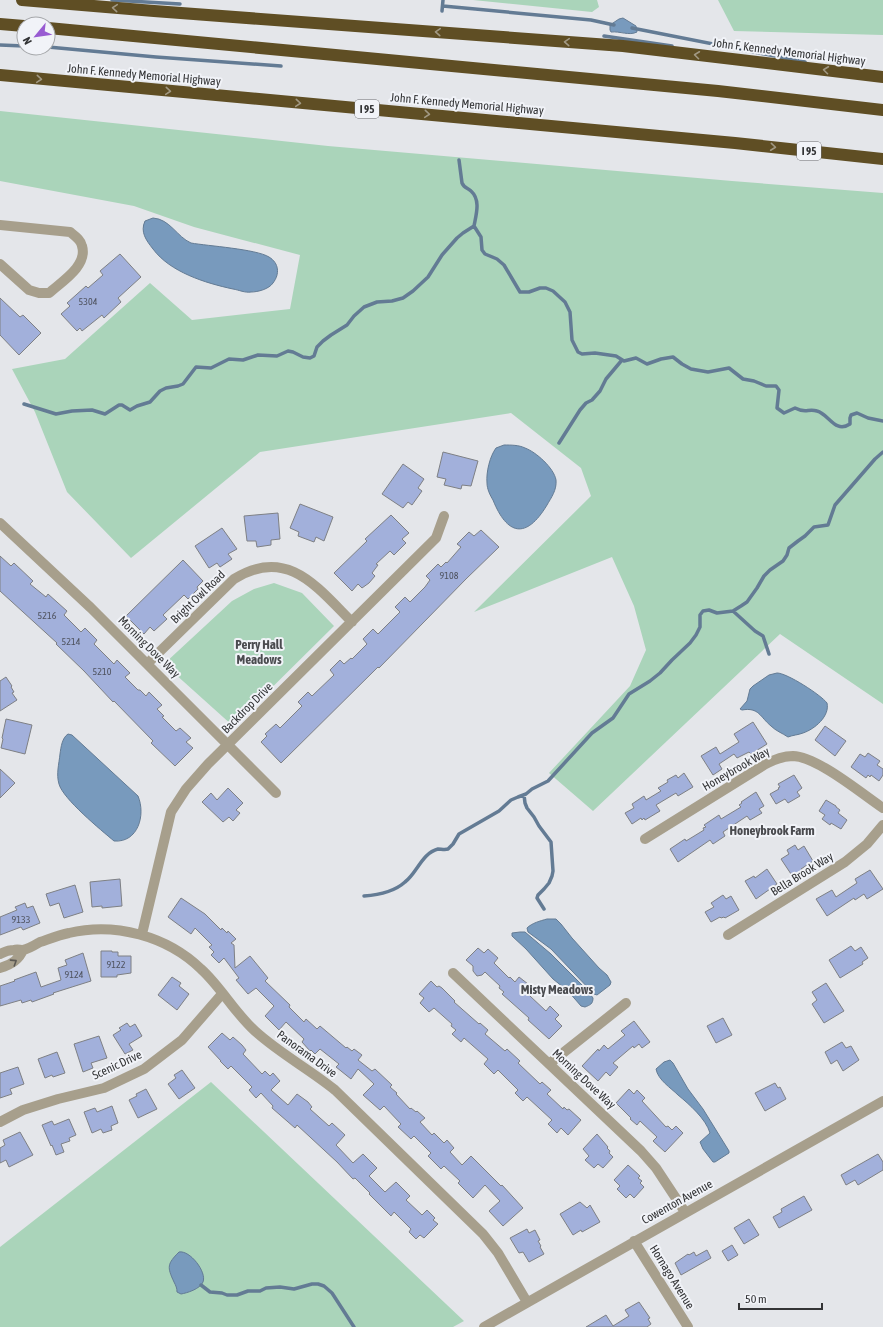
<svg xmlns="http://www.w3.org/2000/svg" width="883" height="1327" font-family="'Asap Condensed',sans-serif">
	<rect width="100%" height="100%" fill="#e4e6ea"/>
	<path fill="#aad4ba" d="M473,0H597L599,7L592,12Z
		M718,0H883V35L734,31Z
		M0,111L328,146L732,181L883,193V704L780,634L593,811L549,773L630,686L646,650L634,606L612,557L474,612L591,496L581,468L511,413L260,452L131,558L67,492L35,412L12,369L65,359L150,283L192,320L290,309L300,255L194,227L134,206L0,181Z
		M274,583L302,593L334,626L233,726L164,664L232,601L254,589Z
		M211,1082L464,1321L453,1327H0V1247Z"/>
	<path fill="#789abd" stroke="#637b94" d="M623,18L636,26L637,32C629,36 620,31 611,32L610,30V25L619,19Z
		M153,218C170,219 177,237 191,243C208,246 256,249 269,257C279,263 280,274 273,283C269,289 258,292 251,292C245,293 239,290 233,289C205,283 170,272 153,249C146,240 140,232 145,221Z
		M504,445C511,445 519,445 525,448C536,452 554,468 556,480C557,490 551,498 547,505C526,540 507,535 493,500C490,495 487,489 487,483C486,472 490,456 496,448Z
		M777,673C787,673 821,695 827,703C830,716 815,729 803,733C798,735 793,735 788,737C782,733 776,731 771,726C760,717 759,707 742,710L740,709L747,701L750,689L753,686L769,675Z
		M68,734L72,735L138,796C146,815 138,843 114,841C101,830 63,799 59,784C56,774 59,764 60,754C61,747 62,738 68,734Z
		M547,919H556L561,924L572,938L599,968L607,975L611,982L610,985L597,995L594,994L551,949L528,932L527,928C532,923 540,921 547,919Z
		M520,932H525L551,954L588,991L593,998C593,1004 590,1005 585,1007L581,1006L568,991L553,979L526,949L512,936V933Z
		M670,1060L673,1063L688,1089L703,1109L729,1151V1153L715,1162H713L703,1149L700,1142L710,1133C706,1119 689,1104 678,1095C671,1088 658,1080 656,1069L664,1062Z
		M179,1252C190,1250 207,1272 203,1282C200,1289 187,1293 181,1294L177,1292C177,1288 176,1286 174,1282C167,1267 167,1264 179,1252Z"/>
	<g fill="none" stroke-linecap="round" stroke-linejoin="round">
		<path stroke="#637b94" stroke-width="3.5" d="M112,0L180,4
			M443,6L591,20L614,25
			M442,11L443,0
			M632,28L805,62
			M604,36L672,46
			M0,45L24,46
			M48,47L156,57L281,66
			M459,160L462,183C464,188 468,188 471,191C481,200 476,215 474,226L481,237L482,250L485,254L497,259L504,265L520,292H529L540,288H546L553,291L565,302L570,312L572,340L578,352L582,354L595,353L616,356L624,361L636,358L647,364L661,359L673,357L682,364L691,369L708,372L729,368L743,379L754,381L766,386H776L779,390L777,408L784,413L795,408C806,414 808,408 817,411C829,414 835,434 850,424V418L851,415L857,413L868,418L883,421
			M24,404L56,414L72,411L92,410L105,414L119,405H122L130,410L137,406L150,402L160,391L166,388L178,386L183,384L196,367L211,368L229,359L243,360L258,355L277,356L288,351L293,352L303,357L310,358L314,356L317,347L323,341L331,335L347,325L354,316L364,307L377,302L392,301L403,298L413,291L428,277L442,255L457,238L463,233L474,226
			M559,443L580,410L586,403L592,400L600,391L606,379L622,360
			M733,611L755,631L763,636L769,654
			M524,795L525,803L527,808L534,817L539,826L551,842L553,871L552,876L549,883L544,889L538,895L537,898L544,909
			M364,896C378,895 394,892 405,882C417,873 422,853 438,849C441,849 445,850 448,849L453,844L459,834L499,811L511,800L518,797L526,794L532,789L548,781L592,733L613,718L629,694L650,681L660,673L672,660L690,643L696,635L700,627V615L703,611L709,610L717,613L733,611L741,606L747,602L757,588L764,576L770,570L783,561L787,555L789,548L798,541L805,536L814,527L828,525L835,505L875,459L883,452
			M201,1285L210,1292L222,1293L227,1295H237L248,1291H260L266,1288L280,1287L294,1289L312,1284H318L324,1286L332,1293L354,1327"/>
	</g>
	<path fill="#a2b0db" stroke="#7e8084" d="M120,254L141,277L118,298L121,302L104,318L102,315L82,331L80,328L77,331L61,314L70,306L67,303L86,286L88,288L103,275L100,271Z
		M0,298L20,317L23,315L41,333L19,355L0,335Z
		M443,452L478,461L471,486L462,485L461,489L444,485L446,479L437,477Z
		M403,464L424,479L418,488L422,491L412,505L408,502L403,508L382,494Z
		M300,504L333,517L324,541L316,537L314,542L298,536L299,532L290,528Z
		M278,513L280,539L271,540V545L257,547L256,541H247L244,516Z
		M391,515L409,533L402,539L406,543L394,555L390,551L376,564L378,565L372,573L375,576L369,583L362,588L358,584L352,591L334,573L367,541L365,539Z
		M222,528L237,549L228,554L232,559L220,567L217,563L209,568L195,546Z
		M481,530L499,547L466,579L379,668L378,667L281,763L261,742L267,736L265,734L276,724L280,728L302,706L298,702L308,692L312,696L334,675L330,670L340,660L344,664L351,658L352,659L367,644L363,639L373,629L378,634L400,612L395,607L405,597L410,602L425,587L430,580L426,576L438,564L441,567L446,562L447,563L461,547L457,544L469,532L474,536Z
		M0,556L11,566L14,563L33,581L30,584L46,597L48,594L67,611L64,615L81,632L85,628L97,640L94,644L114,664L117,660L130,673L125,677L138,690H140L146,696L149,692L162,705L157,709L164,716L162,717L176,731L180,728L191,738L186,742L193,748L175,766L151,743L153,741L114,701L113,702L84,671L56,644L57,643L0,591Z
		M183,560L203,581L197,587L198,589L188,599L184,595L163,615L167,619L154,631L150,627L144,634L126,616Z
		M6,677L12,686L11,687L14,692L12,693L17,700L0,711V681Z
		M6,719L32,725L25,754L1,748L3,739L2,738Z
		M753,722L767,744L751,754L749,752L737,758L734,754L719,764L722,769L713,775L701,756L716,747L720,754L739,742L734,734Z
		M825,726L846,741L835,756L815,740Z
		M868,753L880,761L877,765L883,769V775L879,781L871,775L870,777L868,775L866,778L851,767L860,754L865,757Z
		M0,769L15,783L0,798Z
		M684,773L693,787L678,796L676,793L656,805L660,811L645,820L644,818L642,820L641,818L632,824L625,813L634,808L632,804L644,796L646,800L661,791L658,788L668,782L667,780L676,775L678,778Z
		M794,775L802,788L797,792L800,796L788,803L785,799L776,804L770,794L779,789L778,788L780,787L778,784Z
		M228,788L243,803L236,810L240,813L233,821L229,817L223,822L202,802L211,793L217,800Z
		M756,792L764,806L759,809L762,813L750,820L747,816L723,832L725,836L713,844L710,840L678,862L670,849L685,839L686,841L704,830L703,828L706,827L704,825L719,815L721,819L741,807L739,805L742,803L741,802Z
		M826,800L836,806V807L840,810L838,813L847,820L841,829L831,823L830,825L822,819L825,815L819,811Z
		M795,845L798,850L804,846L813,861L801,869L803,870L793,877L781,859L789,854L787,850Z
		M767,869L777,884L756,899L745,881L754,876L755,878Z
		M870,870L883,889L867,899L864,894L855,900L854,898L827,916L816,899L832,890L836,897L857,883L855,879Z
		M120,879L122,906L102,908V906L92,907L90,882Z
		M75,885L83,912L64,918L59,903L50,906L46,894Z
		M723,895L726,899L731,896L739,910L725,918L724,917L721,918L720,917L711,922L705,912L714,907L711,903Z
		M181,898L205,914L221,930L222,928L227,933L228,931L236,939L231,943L234,945L235,968L250,956L268,978L265,981L290,1005L289,1007L304,1022L306,1019L317,1029L320,1026L346,1048L347,1047L352,1051L354,1049L362,1055L358,1060L372,1071L375,1069L392,1085L390,1087L397,1093L396,1094L410,1109L411,1108L416,1112L417,1111L425,1118L420,1122L432,1135L434,1133L444,1143L447,1140L454,1148L450,1152L462,1165L471,1156L501,1186L502,1185L523,1208L503,1226L489,1211L500,1201L485,1185L473,1198L458,1183L460,1181L444,1166L441,1169L428,1156L431,1153L414,1136L411,1139L398,1127L401,1124L384,1106L380,1110L363,1095L374,1084L358,1069L351,1079L336,1067L339,1064L320,1049L315,1054L311,1050L310,1051L302,1042L304,1039L286,1022L279,1030L265,1016L274,1006L256,988L248,994L236,980L239,978L224,958L219,963L211,955L214,952L209,947L212,945L195,928L191,934L168,917Z
		M25,903L27,908L33,906L40,923L23,930L21,927L0,935V917L17,910L15,907Z
		M851,946L855,951L861,947L868,958L862,962L863,964L840,978L829,960Z
		M478,948L484,953L488,949L498,958L494,963L509,978L510,977L515,982L519,977L528,984L523,989L530,996L546,1011L550,1006L559,1015L555,1019L562,1026L549,1039L528,1020L529,1018L502,994L504,992L499,988L500,986L485,972L482,975L477,976L473,971V966L466,960Z
		M101,951H112V952H118V956H131V973L117,975V977H101Z
		M83,953L91,981L53,993L54,994L32,1002L31,1000L22,1003L21,1000L0,1006V986L15,981L14,980L36,972L41,987L61,980L58,968L67,965L65,960Z
		M172,977L181,983L179,986L189,994L177,1010L158,995Z
		M431,981L437,987L439,986L442,988L455,1001L454,1002L479,1024L480,1023L488,1030L485,1034L505,1051L507,1049L520,1061L518,1063L540,1084L542,1082L551,1090L547,1094L563,1109L564,1107L567,1110L569,1109L581,1120L568,1135L561,1128L557,1133L548,1124L552,1120L527,1097L523,1101L515,1093L518,1090L498,1070L494,1074L484,1064L488,1059L464,1038L461,1042L452,1034L456,1030L451,1026L452,1024L434,1008L429,1012L420,1003L424,998L419,994Z
		M826,983L844,1011L824,1023L812,1004L817,1000L812,992Z
		M723,1018L732,1035L716,1043L707,1026Z
		M634,1021L650,1042L642,1048L639,1044L634,1048L633,1046L613,1063L618,1067L610,1076L606,1072L598,1081L582,1066L598,1049L599,1051L604,1045L608,1049L625,1035L621,1031Z
		M127,1023L130,1027L135,1024L142,1036L129,1044L133,1050L125,1054L113,1035L121,1030L119,1028Z
		M222,1033L230,1040L233,1037L242,1045L246,1050L243,1054L262,1074L265,1071L270,1076L273,1073L280,1081L271,1090L288,1105L297,1094L308,1102L312,1107L310,1109L329,1126L332,1123L345,1135L336,1145L353,1163L363,1154L377,1168L369,1176L385,1192L396,1182L410,1196L406,1200L422,1215L427,1210L435,1218L433,1220L438,1224L424,1238L420,1235L416,1239L409,1232L411,1229L394,1212L391,1216L369,1194L370,1193L355,1178L353,1179L337,1162L297,1125L295,1128L272,1108L273,1106L261,1093L256,1098L249,1090L252,1087L231,1066L228,1069L220,1061H221L208,1047Z
		M99,1036L107,1058L91,1063L93,1068L83,1072L74,1044Z
		M842,1042L846,1048L851,1046L859,1060L843,1071L837,1060L831,1064L825,1052Z
		M57,1052L65,1073L53,1077L52,1075L45,1078L38,1059Z
		M18,1067L24,1084L10,1089L12,1094L0,1098V1073Z
		M182,1070L195,1088L179,1099L168,1084L176,1078L174,1075Z
		M775,1083L778,1088L780,1087L786,1099L765,1111L755,1093Z
		M146,1089L157,1109L138,1118L129,1100L137,1096L136,1094Z
		M629,1089L634,1094L637,1090L645,1098L642,1101L666,1127L668,1126L672,1130L676,1126L683,1133L665,1152L653,1141L657,1137L640,1121L637,1125L630,1119L631,1118L616,1103Z
		M112,1106L118,1123L111,1126L112,1130L103,1133L101,1129L92,1133L84,1112L95,1108L97,1112Z
		M69,1119L76,1135L69,1138L70,1141L61,1144L64,1152L56,1155L52,1145L51,1146L42,1125L52,1121L54,1125Z
		M20,1132L33,1155L9,1167L6,1160L0,1163V1148L5,1145L3,1140Z
		M597,1134L608,1147L607,1148L610,1151L609,1153L613,1157L603,1168L598,1164L594,1168L585,1160L589,1156L583,1149Z
		M878,1154L883,1162V1170L858,1185L855,1180L846,1185L841,1175Z
		M628,1165L640,1176L638,1178L642,1181L640,1183L644,1187L634,1198L630,1194L626,1198L617,1189L620,1186L614,1180Z
		M804,1196L812,1210L779,1228L773,1217L782,1212L781,1209Z
		M580,1202L587,1208L590,1205L600,1222L582,1232L581,1230L573,1235L560,1214Z
		M749,1219L759,1235L744,1244L734,1228Z
		M527,1229L529,1233L535,1230L540,1240L538,1241L541,1246L540,1247L544,1254L529,1262L523,1252L519,1253L510,1238Z
		M732,1245L738,1255L728,1261L722,1251Z
		M707,1250L711,1258L681,1275L675,1263L688,1254L689,1255L694,1252L696,1256Z
		M639,1302L650,1318L648,1319L651,1324L647,1327H586L606,1315L613,1326L629,1316L625,1310Z"/>
	<g fill="none" stroke-linecap="round" stroke-linejoin="round">
		<path stroke="#a79f8c" stroke-width="10" d="M0,225L70,232C75,236 81,240 82,246C88,266 61,282 49,293H39L29,290L0,264
			M0,523L91,608L276,793
			M147,664L234,579C287,546 317,587 352,622
			M645,839L764,765C773,760 783,756 793,756C818,757 862,794 883,808
			M142,934L171,812L186,789L208,764L436,538L444,516
			M728,935L845,862L867,844L883,825
			M0,954C4,952 10,950 14,950C17,949 20,950 23,950C29,949 35,945 40,942C49,939 59,935 69,933C115,922 167,936 201,969C221,987 234,1012 255,1031C279,1053 309,1069 335,1090L483,1234L498,1253L527,1302
			M0,968C11,965 19,960 23,950
			M453,973L641,1151L656,1168L685,1212
			M549,1064L626,1003
			M0,1122L23,1110L58,1099L104,1088L144,1069L182,1040L222,994
			M634,1241L688,1327
			M484,1327L883,1101"/>
		<path stroke="#5f4e24" stroke-width="12" d="M22,0L154,11L623,46L883,77
			M0,24L24,26
			M48,28L718,91L883,110
			M0,75L735,143L883,159"/>
	</g>
	<defs><path id="oneway-chevron" d="M-2-3.5L2.5 0L-2 3.5" fill="none" stroke-width="1.6" stroke-linecap="round" stroke-linejoin="round"/></defs>
	<g stroke="#a19883">
		<use href="#oneway-chevron" transform="translate(115 8) rotate(-175)"/>
		<use href="#oneway-chevron" transform="translate(438 32) rotate(-176)"/>
		<use href="#oneway-chevron" transform="translate(567 42) rotate(-176)"/>
		<use href="#oneway-chevron" transform="translate(697 55) rotate(-173)"/>
		<use href="#oneway-chevron" transform="translate(826 70) rotate(-173)"/>
		<use href="#oneway-chevron" transform="translate(39 79) rotate(5)"/>
		<use href="#oneway-chevron" transform="translate(168 91) rotate(5)"/>
		<use href="#oneway-chevron" transform="translate(298 103) rotate(5)"/>
		<use href="#oneway-chevron" transform="translate(427 114) rotate(5)"/>
		<use href="#oneway-chevron" transform="translate(773 147) rotate(6)"/>
	</g>
	<use stroke="#5c5954" href="#oneway-chevron" transform="translate(14 962) rotate(-33)"/>
	<g text-anchor="middle" stroke-width="4" stroke-linejoin="round" paint-order="stroke">
		<g font-size="10" fill="#4f535f">
			<text x="88" y="305">5304</text>
			<text x="449" y="579">9108</text>
			<text x="47" y="619">5216</text>
			<text x="71" y="645">5214</text>
			<text x="102" y="675">5210</text>
			<text x="21" y="923">9133</text>
			<text x="116" y="968">9122</text>
			<text x="74" y="978">9124</text>
		</g>
		<g fill="#f1f3f8" stroke="#6c6d70" stroke-width="1">
			<rect x="355" y="100" width="24" height="18" rx="3"/>
			<rect x="797" y="142" width="24" height="18" rx="3"/>
		</g>
		<g font-size="11" font-weight="bold" fill="#333436">
			<text x="367" y="113">I 95</text>
			<text x="809" y="155">I 95</text>
		</g>
		<g font-size="12" fill="#333436" stroke="#f1f3f8">
			<text transform="translate(789 52) rotate(7)" y="4">John F. Kennedy Memorial Highway</text>
			<text transform="translate(144 75) rotate(5)" y="4">John F. Kennedy Memorial Highway</text>
			<text transform="translate(467 104) rotate(5)" y="4">John F. Kennedy Memorial Highway</text>
			<text transform="translate(198 597) rotate(-44)" y="4">Bright Owl Road</text>
			<text transform="translate(149 647) rotate(45)" y="4">Morning Dove Way</text>
			<text transform="translate(247 708) rotate(-45)" y="4">Backdrop Drive</text>
			<text transform="translate(736 769) rotate(-30)" y="4">Honeybrook Way</text>
			<text transform="translate(802 874) rotate(-32)" y="4">Bella Brook Way</text>
			<text transform="translate(307 1054) rotate(36)" y="4">Panorama Drive</text>
			<text transform="translate(117 1065) rotate(-25)" y="4">Scenic Drive</text>
			<text transform="translate(584 1079) rotate(43)" y="4">Morning Dove Way</text>
			<text transform="translate(677 1202) rotate(-29)" y="4">Cowenton Avenue</text>
			<text transform="translate(672 1277) rotate(58)" y="4">Hornago Avenue</text>
		</g>
		<g font-size="13" font-weight="bold" fill="#4a4b4f" stroke="#f1f3f8">
			<text x="259" y="649">Perry Hall<tspan x="259" dy="15">Meadows</tspan></text>
			<text x="772" y="835">Honeybrook Farm</text>
			<text x="557" y="994">Misty Meadows</text>
		</g>
	</g>
	<g transform="translate(36 36) rotate(241)"><circle r="19" fill="#f1f3f8" stroke="#a5a7aa"/>
	<path d="M0-3L7 15L0 10L-7 15Z" fill="#985bd2"/>
	<text y="-6" font-size="11" font-weight="bold" text-anchor="middle" fill="#333436">N</text>
	</g>
	<path d="M739 1303v6h83v-6" fill="none" stroke="#333436" stroke-width="2"/>
	<text x="745" y="1303" font-size="12" fill="#333436" stroke="#f1f3f8" stroke-width="3" paint-order="stroke">50 m</text>
</svg>
